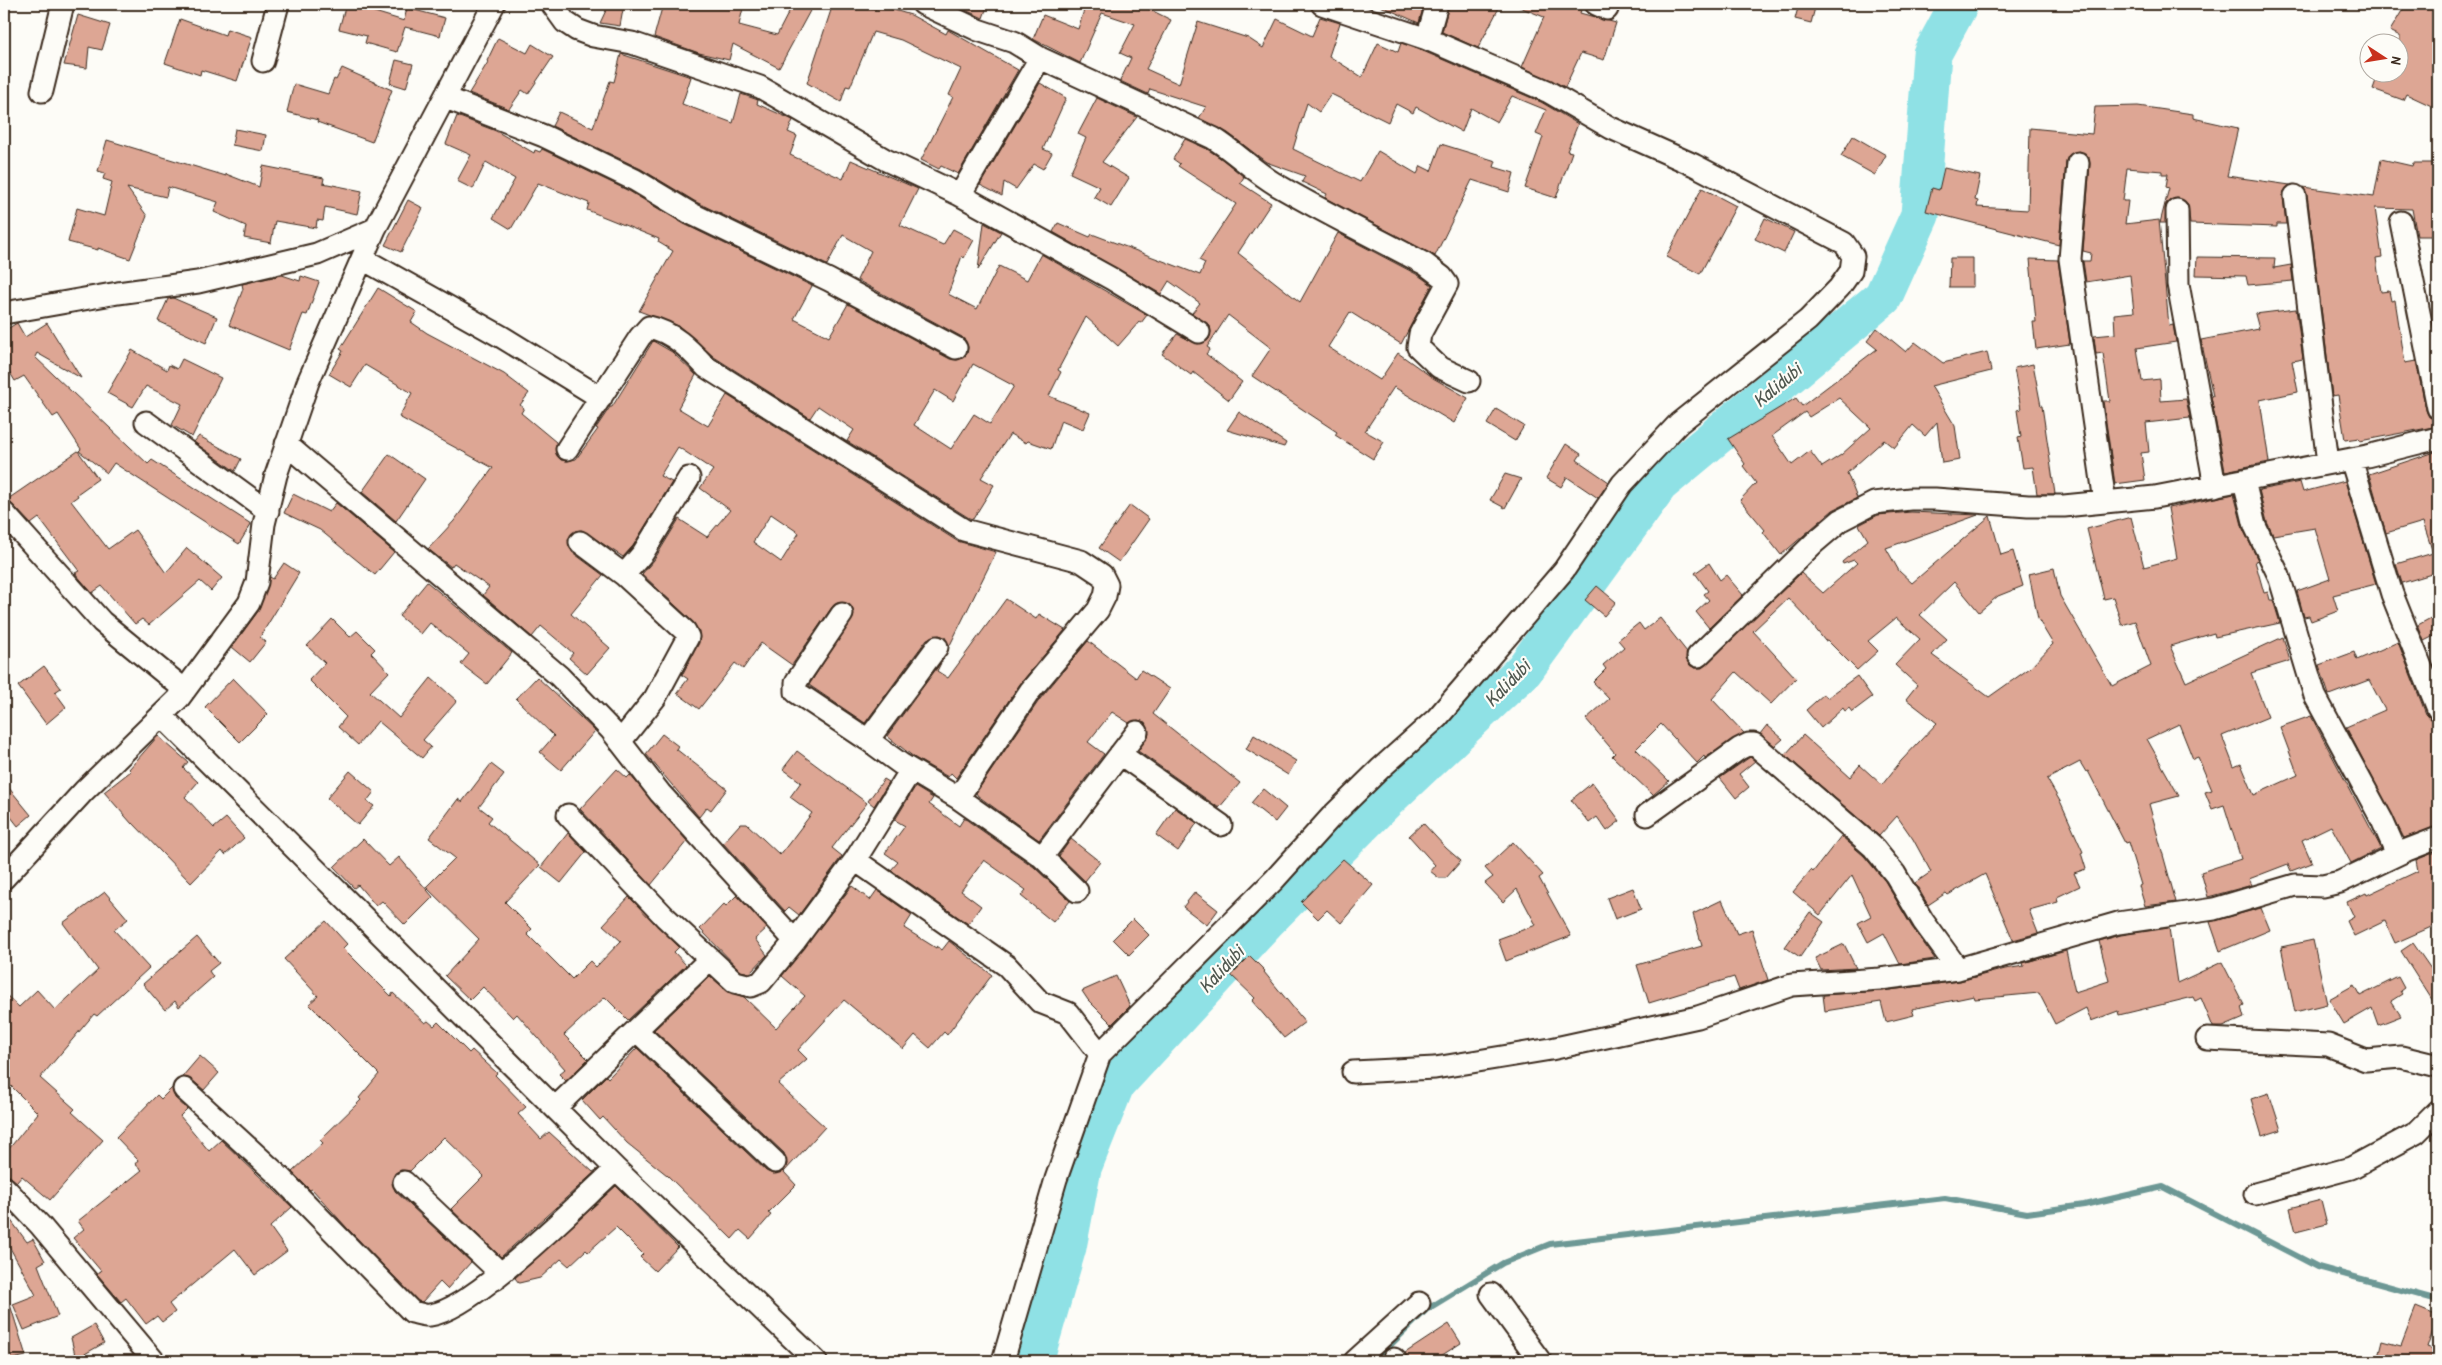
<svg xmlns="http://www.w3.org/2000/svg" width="2442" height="1365" font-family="'Patrick Hand',sans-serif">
	<rect width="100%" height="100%" fill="#fdfcf7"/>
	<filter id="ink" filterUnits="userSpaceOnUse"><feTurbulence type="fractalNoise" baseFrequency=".02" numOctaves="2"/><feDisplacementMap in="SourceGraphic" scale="10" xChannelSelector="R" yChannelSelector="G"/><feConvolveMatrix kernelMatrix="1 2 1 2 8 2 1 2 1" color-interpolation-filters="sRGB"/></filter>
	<g filter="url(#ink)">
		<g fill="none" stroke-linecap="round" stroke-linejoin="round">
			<path stroke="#6d9895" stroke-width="6" d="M1374,1361L1426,1310L1503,1263L1550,1244L1945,1198L2027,1213L2084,1205L2163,1187L2318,1267L2438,1300"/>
			<path stroke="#8fe1e5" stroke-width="39" d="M1034,1361L1067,1247L1082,1168L1115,1085L1267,920L1385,801L1524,670L1659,484L1883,297L1920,215L1932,54L1959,4"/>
		</g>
		<path fill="#dda694" stroke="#3b2a1e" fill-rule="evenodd" d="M346,4L369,6L368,10L404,21L407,8L445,18L440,36L405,27L397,52L365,43L367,36L339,29Z
			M609,4H624L620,26L600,23Z
			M663,4H744L739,25L777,35L793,4H801L811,9L779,68L733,44L729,60L699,53L654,37Z
			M833,4H854L876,9L877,5L911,15L946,34L948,30L1018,70L958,174L941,166L939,169L921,160L953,97L949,95L961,69L901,40L873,32L850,87L846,86L841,102L807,83Z
			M952,4H988L983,18Z
			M1084,4H1139L1171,20L1146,69L1179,84L1198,22L1248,38L1263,48L1277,19L1312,36L1320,17L1340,23L1329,56L1362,77L1378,43L1398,52L1401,43L1423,51L1541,102L1578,124L1567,151L1572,152L1556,198L1525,188L1543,137L1536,134L1546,110L1512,96L1497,122L1471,108L1462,132L1416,107L1413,113L1396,104L1388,122L1331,94L1319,112L1307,103L1293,149L1360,182L1378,151L1417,174L1421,166L1431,171L1441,144L1496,161L1494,167L1514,173L1509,192L1472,180L1435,256L1325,198L1327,194L1302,182L1305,176L1266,162L1228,133L1199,118L1206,107L1150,89L1148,94L1120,81L1131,58L1120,53L1135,24L1102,13L1080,63L1033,39L1043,15L1078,29L1085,7Z
			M1376,4H1424L1419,23Z
			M1449,4H1501L1478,48L1442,32Z
			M1512,4H1561L1581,10L1580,13L1616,23L1604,60L1581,53L1565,87L1522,67L1544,17Z
			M1799,4H1816L1811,23L1795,19Z
			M2406,4H2438V109L2406,94L2403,100L2373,89L2379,72H2400V36L2390,31Z
			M78,15L110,25L102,50L89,47L87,68L64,65Z
			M180,19L225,35L227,29L252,37L237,81L201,70L200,75L165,63Z
			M498,38L527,53L532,44L553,57L528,94L522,90L509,109L469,93L488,62L487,61Z
			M621,54L691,77L682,104L733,123L741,94L758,100L757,104L793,120L788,132L797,136L790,155L843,179L851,160L918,189L900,225L943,245L953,229L974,240L964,258L962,256L948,294L977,309L999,266L1027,280L1041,254L1147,315L1141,323L1139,322L1118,346L1086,317L1058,370L1061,372L1049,396L1090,413L1083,429L1061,420L1051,449L1028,441L1026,443L1010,434L981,478L994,485L973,519L969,518L847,441L854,430L818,406L810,418L714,357L679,326L639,311L673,251L658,242L659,239L587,210L589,203L538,183L511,229L493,218L515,179L486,162L473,189L457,181L471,155L446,144L457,116L496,131L534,153L535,150L540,152L542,149L629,191L684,224L812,286L794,319L829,337L848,304L950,359L957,360L967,354L968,347L962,337L857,280L871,251L843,235L827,265L696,202L641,169L552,126L559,112L593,128L610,81L614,82ZM973,364L1014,386L990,424L974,414L951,449L914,425L935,390L953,401Z
			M396,60L413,64L406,88L390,83Z
			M342,68L392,90L372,142L317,122L318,120L287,112L294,84L328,94L334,79L336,80Z
			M1040,83L1066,98L1043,149L1052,153L1043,169L1034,164L1016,189L1004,182L1002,196L980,185Z
			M1097,98L1137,117L1102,162L1129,178L1111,207L1094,197L1100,187L1070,173L1086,138L1078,134Z
			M2138,106L2193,114V118L2238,128L2227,176L2290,185L2284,191L2283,197L2286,224H2277V227L2190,224L2188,204L2177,198L2166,204L2165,223H2160L2169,188L2166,187L2168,174H2162V171L2127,168L2123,201H2128L2125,224L2159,220L2169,326L2173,325L2176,342L2137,348L2142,381L2160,379L2161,401L2186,399L2190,418L2146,423L2149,452L2141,453L2145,480L2115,484L2103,401H2110L2103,353L2096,354L2094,336L2115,334L2114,314L2134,312L2130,275L2086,282L2083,261H2090L2091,253L2083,251L2090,164L2089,157L2079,151L2068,156L2066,161L2059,245L1926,211L1932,188L1939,190L1944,168L1980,176L1975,200L1978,201L1977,207L2028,210L2030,128L2092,134L2095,107Z
			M235,129L266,135L263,151L232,145Z
			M1853,136L1886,155L1875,175L1841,156Z
			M1185,139L1207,149L1222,159L1244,177L1240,183L1271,203L1238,253L1300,302L1338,233L1418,275L1432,285L1401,344L1350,312L1328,347L1380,380L1398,353L1433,378L1468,398L1454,423L1394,387L1365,431L1384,442L1373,459L1335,435L1337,432L1252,376L1271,348L1228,315L1207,347L1210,349L1206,354L1242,382L1229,400L1193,372L1191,375L1162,354L1177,334L1198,344L1209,339L1211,332L1210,326L1192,313L1200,303L1169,281L1161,294L1053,232L1058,223L1090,237L1092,234L1200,275L1205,263L1199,260L1236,204L1178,166L1180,164L1173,159Z
			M107,140L226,176V174L259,187L263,166L324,178L323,183L362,191L357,214L325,207L323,221L317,220L316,228L275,221L271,243L244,238L246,226L214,212L218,202L168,187L166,197L127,188L147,216L130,259L98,248V250L68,242L77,208L104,216L112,182L103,179L105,173L98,171Z
			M2381,159L2412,166L2413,163H2438V236H2417L2412,209L2375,208L2382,257L2376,258L2381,292L2389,291L2391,301L2395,300L2405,363L2416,361L2426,410L2429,417L2438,420V426L2360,441L2359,438L2345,440L2338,395L2332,396L2307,194L2303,187L2374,197Z
			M1702,188L1736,206L1700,274L1666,257Z
			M408,200L423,208L401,252L385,245Z
			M1765,218L1794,232L1784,253L1755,239Z
			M984,223L1001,232L978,270Z
			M2197,257L2275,258L2274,268L2291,265L2293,281L2248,285L2246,276L2196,275Z
			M1950,258H1973V287H1949Z
			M2030,259L2058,260L2070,344L2036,349L2033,322H2036Z
			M282,275L300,281L301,276L319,282L307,315L303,314L289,350L229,325L243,289L242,284Z
			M378,288L417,312L411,322L427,333L504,374L529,393L520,405L524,408L521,413L556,442V454L561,460L567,461L576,459L598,429L596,428L610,407H612L653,341L672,352L696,375L678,408L708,426L727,395L957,541L996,552L949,647L945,637L939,635L927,639L865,723L809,685L854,615L849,604L837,603L832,607L792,665L761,643L743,669L735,663L699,709L677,693L688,679L682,675L699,643V631L693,622L642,574L654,560L679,519L707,537L730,510L700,488L713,470L678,447L660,476L672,482L633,546L623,557L582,530L575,531L568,540L572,552L603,575L571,614L610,648L587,674L569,658L573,653L541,626L532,637L483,595L489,587L454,563L451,567L428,549L454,521L493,468L399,417L412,393L365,365L351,387L329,374L343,351L340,349ZM771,514L799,533L781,562L753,542Z
			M173,298L217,317L206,343L158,321L168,299Z
			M2296,309L2303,359L2292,361L2298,392L2260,400L2269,462L2225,471L2211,396H2213L2201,340L2259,329L2255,314Z
			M47,323L81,378L37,353L35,357L148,464L152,460L251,524L239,544L114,463L107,473L79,451L81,449L58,414L53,417L24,376L15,381L4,363V331L17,323L25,337Z
			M1877,328L1906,352L1915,342L1943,363L1987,352L1991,371L1931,386L1955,426L1960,460L1942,463L1937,422L1925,436L1913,425L1894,448L1884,440L1847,473L1857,498L1833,510L1781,555L1763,532L1765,530L1740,500L1756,483L1743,466L1745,464L1728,439L1796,398L1802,406L1877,349L1867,341ZM1839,398L1871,428L1841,455L1822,467L1810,451L1792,465L1772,436L1805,412L1809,417Z
			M132,350L167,370L169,365L177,369L182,359L221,378L192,437L172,425L182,404L146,386L133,407L107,393Z
			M2033,364L2041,406H2042L2055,494H2037L2033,467L2023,468L2018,438L2021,437L2017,410L2021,409L2014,368Z
			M1496,409L1524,426L1515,441L1487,424Z
			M1239,412L1286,443L1284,447L1227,430Z
			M199,436L241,459L235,471L194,442Z
			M1566,444L1581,454L1577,460L1609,482L1598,498L1567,477L1561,487L1546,478Z
			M78,451L98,479L77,494L78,496L71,501L108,549L135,530L166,573L187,548L222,578L211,591L200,581L149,625L142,619L135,624L102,586L92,593L75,573L79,571L39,518L31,524L13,505L5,501Z
			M2438,451V572L2402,583L2396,564L2433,553L2423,522L2386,533L2369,474Z
			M389,454L425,479L396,521L362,492Z
			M1505,474L1521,479L1505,508L1490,500Z
			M2345,481L2376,584L2333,595L2338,611L2311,621L2309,616L2304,617L2297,591L2330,579L2315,528L2273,535L2267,522L2259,490L2300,482L2303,492Z
			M293,494L329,512L336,503L394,552L375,575L320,530L284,513Z
			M2234,494L2243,529L2258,560L2255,561L2264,593L2268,592L2270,600H2273L2280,623L2215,637L2214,633L2170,646L2186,682L2283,637L2290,661L2251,673L2268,717L2222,736L2234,767L2241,764L2254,795L2298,775L2280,727L2311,716L2381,848L2351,863L2331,826L2302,840L2312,863L2291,871L2288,864L2249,879L2252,885L2208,897L2201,872L2241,859L2224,805L2212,809L2205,792L2212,790L2198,757L2193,759L2179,724L2147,739L2179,796L2149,804L2176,902L2145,906L2139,886L2141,885L2128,842L2125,843L2088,771L2086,772L2080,762L2047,779L2061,803L2083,852L2081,853L2086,869L2074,873L2080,886L2057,897L2058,902L2029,910L2038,933L2013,940L1985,874L1948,895L1946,893L1928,905L1915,883L1931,872L1913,839L1897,816L1879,836L1785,755L1803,735L1850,777L1860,765L1882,785L1901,761L1937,723L1906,699L1917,685L1895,665L1920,639L1896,618L1868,641L1878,651L1857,670L1827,640L1825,641L1807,618L1788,598L1753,631L1796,678L1771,704L1736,672L1712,699L1744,733L1705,758L1704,756L1697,763L1661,724L1636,749L1669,781L1653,795L1612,756L1615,753L1586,719L1609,699L1593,682L1606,669L1603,665L1624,647L1618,640L1639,623L1644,630L1660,618L1687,652L1686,659L1689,664L1695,668H1702L1801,573L1823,593L1857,563L1854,560L1843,564L1842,562L1868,540L1859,525L1878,515L1911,512L1978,515L1886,548L1899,571L1912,583L1990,516L2001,555L2013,551L2023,586L1998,596L1979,612L1954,582L1920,615L1947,639L1932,655L1989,697L2030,668L2053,644L2038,619L2029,574L2054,568L2060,596L2112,686L2151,666L2135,621L2122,625L2113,597L2104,599L2087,529L2131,517L2144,567L2177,558L2168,508Z
			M1130,505L1149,519L1119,562L1099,548Z
			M284,563L299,573L260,637L266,642L250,662L232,647L259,610L270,577L273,579Z
			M1709,563L1720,580L1726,575L1743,595L1709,628L1696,612L1709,600L1704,594L1708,591L1695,573Z
			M427,582L512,653L487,684L461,664L469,654L430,623L421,634L399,616Z
			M1597,586L1616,602L1604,616L1585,600Z
			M1006,599L1036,619L1039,614L1065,630L1020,684L956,778L951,773L948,777L915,758L887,736L942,661L937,671L948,678Z
			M2438,614V634L2424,641L2418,625Z
			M332,619L350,637L357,631L375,649L371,653L389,672L370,692L399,718L431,678L457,701L423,740L431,747L422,758L378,721L358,745L338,727L346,717L309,680L325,663L307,646Z
			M1088,641L1136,678L1141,670L1170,689L1153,714L1240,783L1219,808L1138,751L1149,734L1145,722L1138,720L1129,723L1112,712L1088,742L1104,754L1039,840L978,796L976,793L1040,699Z
			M2398,642L2426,714L2431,719L2438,721V826L2404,838L2346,727L2385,710L2369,680L2329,695L2319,665L2354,652L2357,660Z
			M44,666L61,688L55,692L66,707L46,724L18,686Z
			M1857,676L1872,697L1852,712L1849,708L1845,711L1843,708L1821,728L1806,710L1824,694L1827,698Z
			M537,677L595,731L561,770L540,752L554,736L516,699Z
			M233,678L268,714L240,742L205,707Z
			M1767,725L1783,739L1775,746L1760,734Z
			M662,734L678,746L676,749L727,789L711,810L707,807L699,817L646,754Z
			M1254,735L1296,761L1288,775L1246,749Z
			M158,736L188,762L183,768L198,782L185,797L214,828L226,818L244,838L225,855L222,851L191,883L133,823L132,824L104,792L131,771L129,769Z
			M797,751L867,803L832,848L842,856L799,915L789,907L785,911L723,843L740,824H747L780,855L812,813L790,797L801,782L783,769Z
			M1750,757L1755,761L1739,774L1749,787L1736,798L1720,778Z
			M491,764L504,774L479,807L492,817L488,822L540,865L505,902L532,929L527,934L572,979L590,961L596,967L621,941L603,925L629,897L679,947L674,952L686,965L628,1020L605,997L564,1035L588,1059L566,1081L559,1074L565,1069L517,1014L513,1018L483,987L470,1000L445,976L479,939L426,887L455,858L429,838L458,799L462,802Z
			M617,769L627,778L630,775L687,841L651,885L580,809Z
			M350,771L374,792L367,801L374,806L358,825L327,798Z
			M884,779L889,782L874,806L868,801Z
			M4,782L31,815L18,826L4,808Z
			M1592,783L1620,821L1607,831L1597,817L1589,823L1571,800Z
			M915,787L933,798L929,804L959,826L964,818L1034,867L1070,901L1053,922L1021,896L1026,890L984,860L961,891L981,906L968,924L891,870L898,862L885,853L905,826L895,820Z
			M1263,789L1286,808L1275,822L1251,803Z
			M1175,808L1197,823L1178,851L1156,835Z
			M1423,823L1446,848L1461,861L1446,878H1439L1430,871L1435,865L1409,836Z
			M568,833L586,852L561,883L541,867Z
			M1841,836L1864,856L1885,881L1912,927L1935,959L1900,964L1884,933L1868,942L1858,923L1871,916L1852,875L1820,915L1793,892L1811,870L1813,872Z
			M363,839L389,866L399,857L433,897L405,925L382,901L376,906L358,885L354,888L334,867Z
			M1071,839L1100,862L1085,881L1059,856Z
			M1513,842L1543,875L1539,878L1571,936L1506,961L1498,939L1536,925L1517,889L1503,902L1485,883L1493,877L1485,868Z
			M2438,851V924L2395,943L2385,921L2354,936L2347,921L2354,917L2347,902L2366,893L2367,895L2418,871L2416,860Z
			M1343,859L1373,885L1341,923L1327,910L1318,919L1301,902Z
			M852,886L870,900L877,890L912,915L904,928L936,948L937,946L942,950L949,941L992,975L947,1035L944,1032L930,1048L915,1035L903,1049L844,1000L798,1050L807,1059L778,1084L825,1127L784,1172L796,1185L768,1213L771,1215L750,1239L740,1230L732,1239L667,1175L627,1143L603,1117L600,1120L582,1100L606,1076L608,1078L637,1048L766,1171L773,1174L784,1171L787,1164L784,1153L654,1030L710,976L727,991L744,997L776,1028L805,996L782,976Z
			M1633,888L1641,909L1615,919L1607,898Z
			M105,892L128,919L114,930L149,968L97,1016L94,1014L40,1078L75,1109L72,1112L103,1140L50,1200L22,1176L17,1182L8,1175H4V1155L38,1113L4,1079V993L19,1007L37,990L55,1010L98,970L63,923Z
			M1195,892L1218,910L1207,925L1183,907Z
			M737,895L767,928L755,939L767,955L750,973L741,971L700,929L724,904L726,906Z
			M1722,900L1737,934L1752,929L1768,980L1739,990L1734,977L1649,1003L1637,965L1702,946L1693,914Z
			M2261,908L2270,930L2220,951L2210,922Z
			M1810,912L1824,922L1800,957L1785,947Z
			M1133,919L1149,935L1129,955L1113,939Z
			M326,921L347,944L343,948L391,996L393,993L425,1023L428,1021L434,1026L438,1022L469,1053L472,1050L497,1073L495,1075L526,1107L518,1114L541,1139L549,1132L593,1172L598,1169L501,1257L451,1209L484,1176L444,1137L410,1171L401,1170L395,1173L392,1180L395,1191L471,1262L447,1289L440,1282L422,1302L418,1301L347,1228L312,1189L310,1190L292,1172L323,1143L320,1140L361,1100L359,1098L379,1074L309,1004L318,996L284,959Z
			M2169,928L2177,983L2222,962L2244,1005L2241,1007L2244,1018L2223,1027H2213L2201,998L2195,1001L2193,997L2119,1015L2118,1011L2091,1021L2086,1008L2055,1024L2039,993L1975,999L1974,996L1912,1009L1914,1015L1886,1022L1881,1002L1825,1011L1823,995L1882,991L1960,981L2005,969L2024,966L2023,963L2066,951L2075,992L2109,981L2099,941L2121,935Z
			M197,937L219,963L209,971L213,977L179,1007L175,1001L165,1010L143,984Z
			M2313,940L2327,1004L2295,1012L2281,947Z
			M2413,943L2438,979V1009L2401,951Z
			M1844,944L1856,968L1821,970L1815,958Z
			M1250,956L1265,971L1264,972L1305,1022L1284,1038L1252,1001L1255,998L1231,975Z
			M1116,976L1130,1006L1112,1024L1088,1000L1082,991Z
			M2398,977L2404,988L2400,991L2402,994L2391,1001L2401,1016L2378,1025L2372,1008L2344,1024L2329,999L2354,985L2360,996Z
			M200,1056L219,1073L204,1090L192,1080L182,1077Z
			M172,1088L175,1098L187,1109L180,1116L209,1151L221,1140L292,1207L270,1227L287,1251L255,1275L235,1249L169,1304L175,1312L162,1322L157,1316L146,1324L126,1298L121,1302L97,1274L101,1271L73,1238L84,1229L78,1221L142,1170L135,1164L138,1160L116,1137L157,1095L161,1099Z
			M2269,1093L2281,1130L2262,1136L2251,1099Z
			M616,1186L678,1247L655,1271L640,1257L643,1254L616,1227L588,1252L586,1250L569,1266L561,1259L540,1278L519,1283L515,1278Z
			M2321,1200L2327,1224L2296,1232L2290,1208Z
			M4,1211L27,1242L33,1239L45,1261L38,1265L58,1316L24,1330L13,1304L36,1295L4,1237Z
			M8,1298L26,1356L4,1361V1299Z
			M2416,1307L2438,1316L2427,1348L2438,1352V1361H2377L2382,1341L2401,1346Z
			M1449,1324L1461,1343L1433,1361H1408L1405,1353Z
			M94,1325L104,1343L76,1359L71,1338Z"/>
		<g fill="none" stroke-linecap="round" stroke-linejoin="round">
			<defs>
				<path id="street" d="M552,4L565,22L577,30L593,36L632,43L760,87L886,160L960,195L1112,279L1199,332
					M923,4L978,30L1014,42L1040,58
					M1596,4L1607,9
					M1427,39L1437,4
					M263,61L278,4
					M42,91L63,4
					M446,98L544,136L635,180L690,213L829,280L956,348
					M2078,163L2070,259L2105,502
					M960,195L1040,58L1213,138C1236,152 1254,172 1277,185C1325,213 1376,238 1425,264L1442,277L1447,284L1420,334L1418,347L1439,367L1469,381
					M2295,196L2328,463
					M2177,210L2178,284L2215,486
					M2401,222L2438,408
					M363,259L502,337L601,398
					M4,313L118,293L198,282L317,254L375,229
					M146,422L268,511
					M286,444L559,676L611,730L660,793L795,941
					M567,449L640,337L649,327C673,332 689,349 706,367L964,530L1081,561L1102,575L1107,585L1105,596L1098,610L1030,691L958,798L901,764L868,740L937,647
					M2351,459L2392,594L2438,709
					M2244,481L2255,526L2279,576L2315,696L2382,820L2397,854
					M4,513L102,622L185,690
					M580,542L624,575L685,631L688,637L655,698L620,742
					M624,575L643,553L689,478
					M842,614L796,682V692L868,740
					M1698,656L1814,543L1841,520L1874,503L1910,499H1935L2028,506H2064L2155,497L2367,456L2438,438
					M162,716L616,1169L816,1361
					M1120,754L1221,825
					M958,798L1042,857L1077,891
					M568,815L665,917L735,982L751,986L761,982L795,941L855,860L911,770
					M1647,815L1739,749L1749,744H1754L1873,847L1895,874L1923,921L1958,969
					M1042,857L1137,732
					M855,860L1007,966L1040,1002L1068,1013L1100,1054
					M4,878L84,791L179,698L249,603L257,582L264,524L276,475L308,382L375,229L494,4
					M636,1030L775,1162
					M2207,1039L2328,1045L2366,1060L2401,1057L2438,1066
					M1353,1072L1435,1068L1551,1049L1698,1017L1792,985L1880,979L1958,969L2118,923L2214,909L2295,885L2323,886L2340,882L2407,850L2438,838
					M184,1089L278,1175L412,1312C417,1313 425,1316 430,1315C474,1310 579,1202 616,1169
					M555,1108L710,959
					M404,1182L493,1266L495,1279
					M4,1187L40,1225L154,1361
					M2255,1194L2351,1168L2416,1133L2438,1111
					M1491,1294L1540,1361
					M1394,1359L1396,1361
					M1003,1361L1056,1179L1100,1054L1274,880L1331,817L1381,768L1437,718L1564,570L1622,484L1679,423L1808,320L1839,288L1851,271L1853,256L1844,243L1694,165L1611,128L1547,91L1427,39L1322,4
					M1355,1361L1419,1303"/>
			</defs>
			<use href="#street" stroke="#3b2a1e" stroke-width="25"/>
			<use href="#street" stroke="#fdfcf7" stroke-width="21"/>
		</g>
	</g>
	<g text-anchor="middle" stroke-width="4.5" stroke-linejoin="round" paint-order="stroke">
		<g font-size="20" font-style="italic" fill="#505850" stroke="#fdfcf7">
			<text transform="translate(1777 385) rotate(-40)" y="7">Kalidubi</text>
			<text transform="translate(1507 683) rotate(-46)" y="7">Kalidubi</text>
			<text transform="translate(1221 969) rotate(-47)" y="7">Kalidubi</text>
		</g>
	</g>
	<rect width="2442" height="1365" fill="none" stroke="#fdfcf7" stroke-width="20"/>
	<rect x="10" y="10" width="2422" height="1345" fill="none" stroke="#3b2a1e" stroke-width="2" filter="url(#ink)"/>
	<g transform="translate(2384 58) rotate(102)"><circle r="24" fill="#fdfcf7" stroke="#afa8a0"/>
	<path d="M0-4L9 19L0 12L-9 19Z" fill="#c8321e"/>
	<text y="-8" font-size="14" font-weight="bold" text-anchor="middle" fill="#3b2a1e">N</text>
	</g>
</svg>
